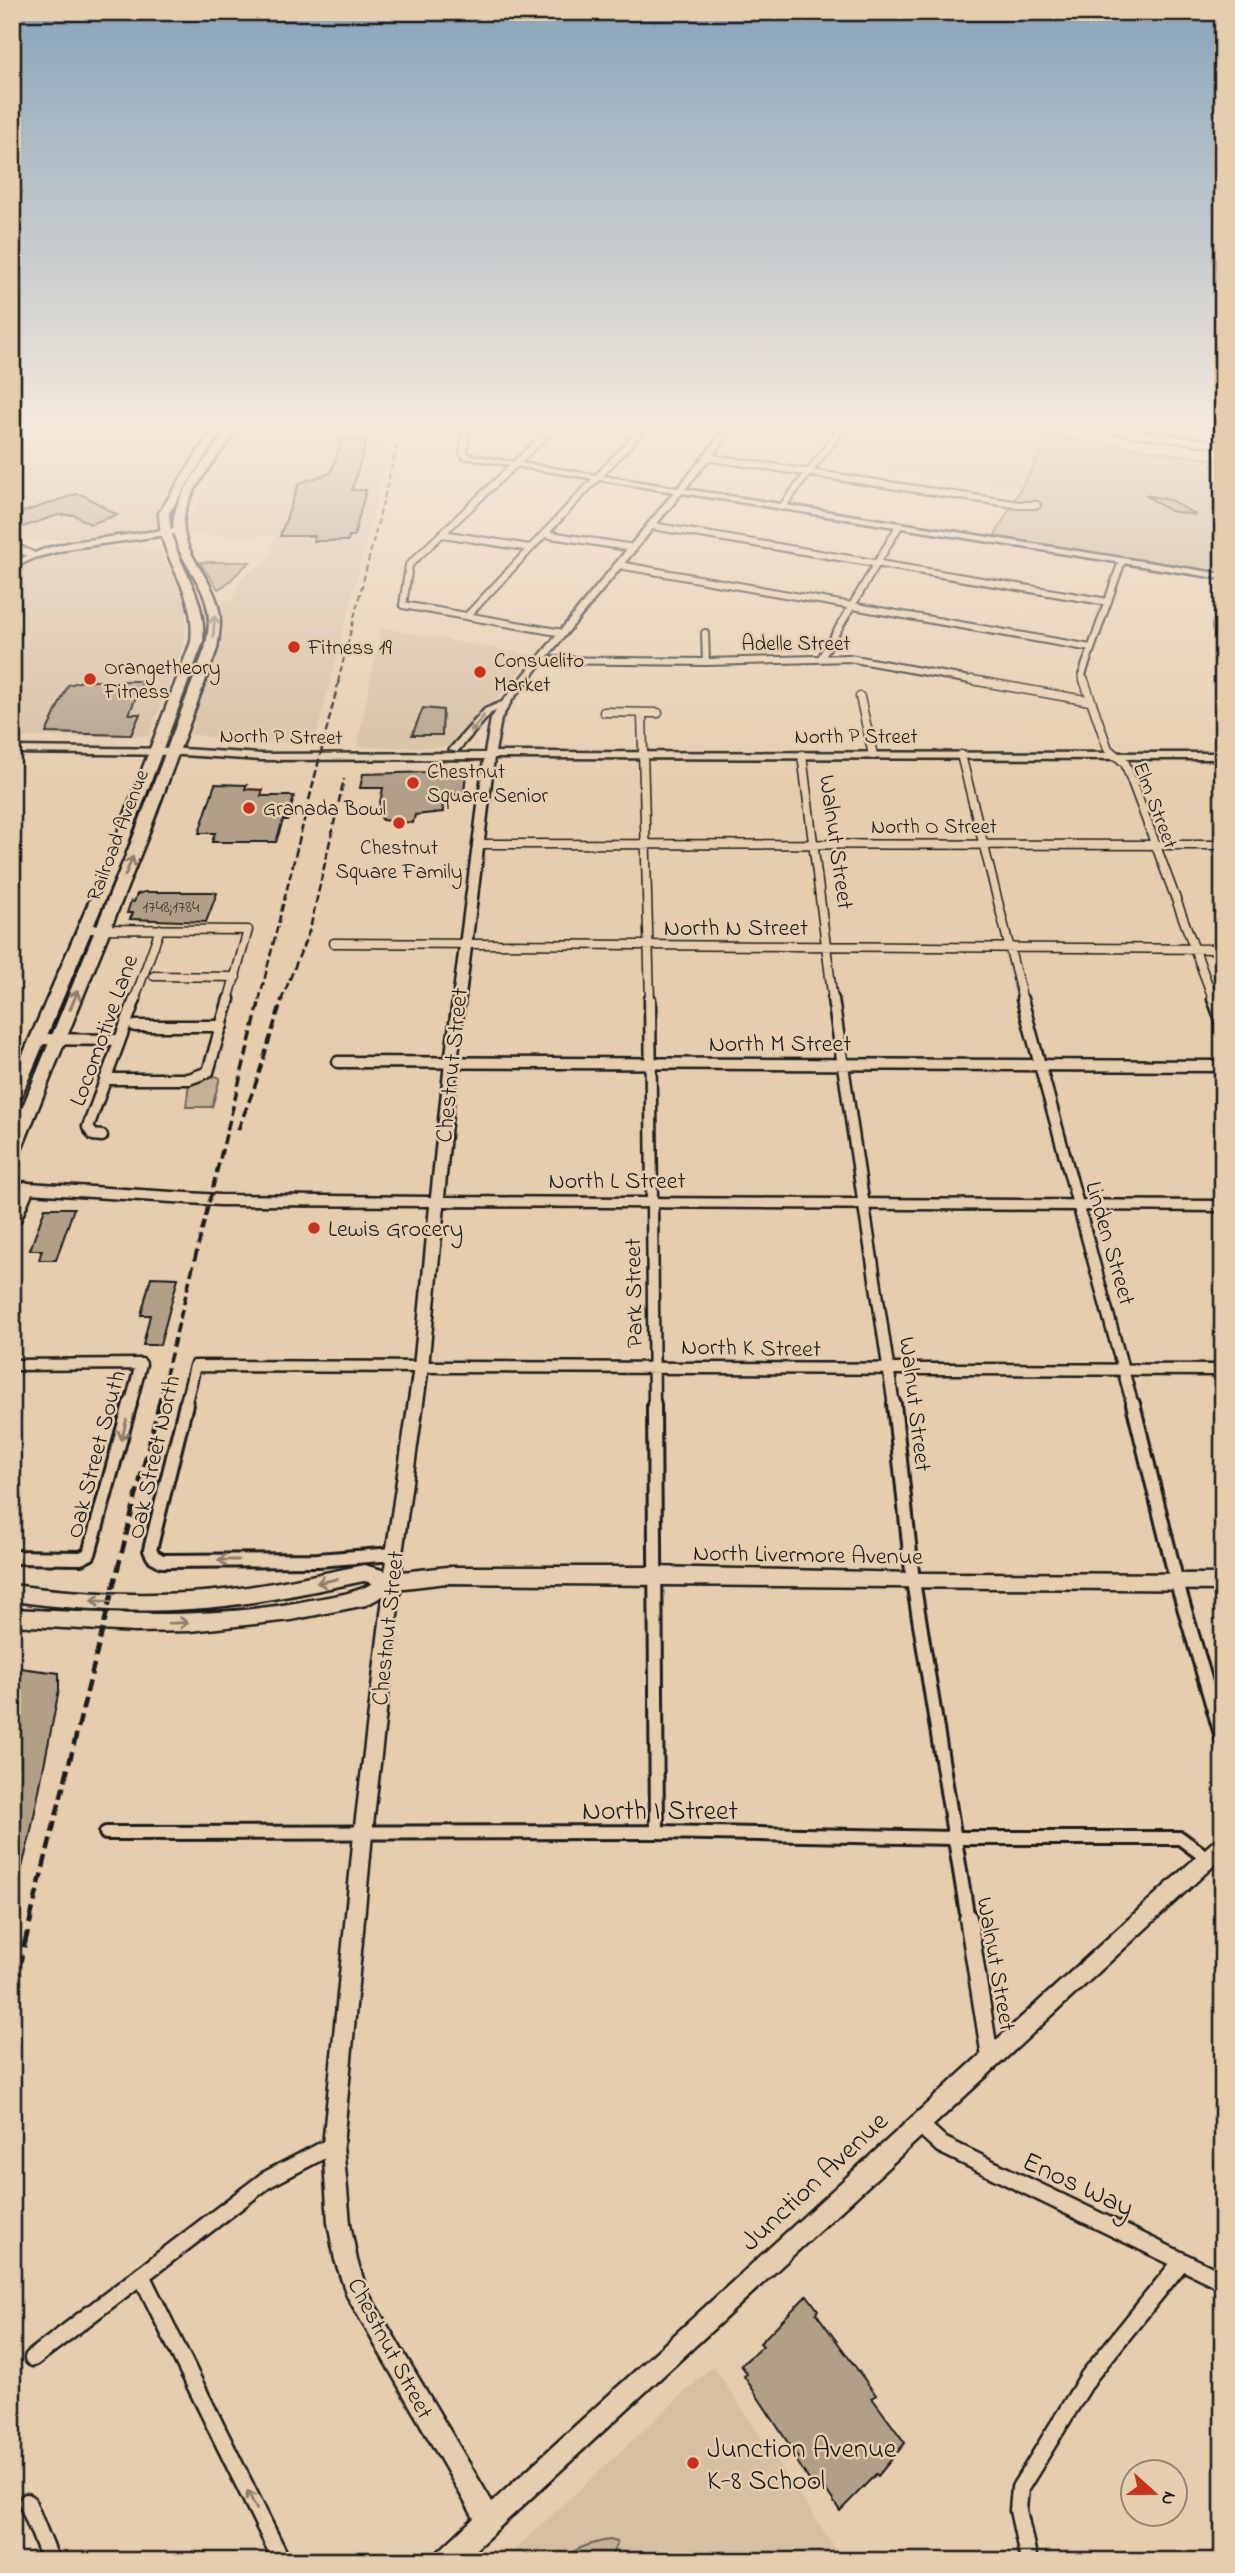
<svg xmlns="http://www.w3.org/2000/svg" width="1235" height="2573" font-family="'Indie Flower',sans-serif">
	<rect width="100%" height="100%" fill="#e6cdae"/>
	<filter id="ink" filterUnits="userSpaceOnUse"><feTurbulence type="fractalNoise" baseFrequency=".0143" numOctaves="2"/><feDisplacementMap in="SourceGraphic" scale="14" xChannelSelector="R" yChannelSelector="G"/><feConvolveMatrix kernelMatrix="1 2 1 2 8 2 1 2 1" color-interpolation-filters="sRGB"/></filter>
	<g filter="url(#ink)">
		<path fill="#d6bfa3" d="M12,430H213L169,491L157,514L155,525L149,530L78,539L12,540Z
			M241,430H384L386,436L376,504L315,741L257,744L190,734L223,631L221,603L232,601L241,579L250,571L269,560L275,536L188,535L189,517L207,486V482Z
			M847,430H1054L1022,489L825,459Z
			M83,547L152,548L160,551L187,605L185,640L149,736L12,737V572L43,555Z
			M381,628L533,655L459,744L443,747H357Z
			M713,2366L844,2561H502Z"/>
		<path fill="#c5b196" stroke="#706659" stroke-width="2" d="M1050,436L1223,461L1221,575L996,539L997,535H995Z
			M200,562H250C239,570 229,585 218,589Z
			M213,1075L220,1078L212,1107H186L189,1083Z
			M610,2540L617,2542L610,2561H561C575,2548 591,2543 610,2540Z"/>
		<path fill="#b19f88" stroke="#1c1c1c" stroke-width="2" d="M342,439H367L352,490H366L354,536H349L348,541H313L315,536H280L299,483L331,473Z
			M76,494L83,495L117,515L90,524L74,515H58L23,527L12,521V516Z
			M1145,495L1170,500L1196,515L1170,511Z
			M82,681H143L129,714H140L131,735L46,733L68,685Z
			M423,708L443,710L442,735H412Z
			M466,771L464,794L442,795L443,812L415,815L413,823L382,820L379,808L383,788H360L363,774Z
			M215,784L247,785L245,789L263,790L261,796H294L288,820H283L276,842H212L215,833H199Z
			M145,892H211L217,893L206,922L130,919L133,913H127L131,901L134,902L137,894Z
			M45,1208H74L56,1260H39L42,1250H30Z
			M151,1277L178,1278L160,1345H143L150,1315H141Z
			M12,1667L59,1673V1690L30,1836L16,1891L12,1890Z
			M807,2295L818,2310L816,2313L876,2395L872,2398L905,2443L878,2476L876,2474L840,2511L822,2484L816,2491L796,2460L798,2458L744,2376L747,2374L741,2365L763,2346L760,2343Z"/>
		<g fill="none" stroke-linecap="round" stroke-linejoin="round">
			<defs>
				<path id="minor-far4" d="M551,430L409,565L403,605L563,633
					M1110,430L1223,445
					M466,456L463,452L467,430
					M706,457L1020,505H1037
					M782,507L841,430
					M652,526L1108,602
					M443,534L530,548
					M544,534L634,548
					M12,545L32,555
					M619,565L1091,648
					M1223,598L1216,627L1223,647
					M467,616L642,430
					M705,633L706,662
					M821,658L899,526
					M540,660L706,662L849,658L981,682
					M1084,682L1082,675L1122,561"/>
				<path id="minor-far3" d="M972,680L1090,701
					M1084,680L1108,749L1125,763L1214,1001
					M860,697L873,755
					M604,712L658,713
					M642,715L650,1001
					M802,755L833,1001
					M961,755L1023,1001
					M477,844L1223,845
					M84,929L248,930L228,1001
					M334,943L1223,949
					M154,976L236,977
					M134,1001L160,929"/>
				<path id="minor-far2" d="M650,999L654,1406
					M833,999L894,1406
					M1022,999L1133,1406
					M1213,999L1223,1025
					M135,1026H222
					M37,1039L118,1040
					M338,1062L1223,1066
					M105,1079H189L208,1072L229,999
					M102,1136L93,1135L88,1127L135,999
					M12,1365L141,1364L130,1406
					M185,1406L195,1366L1223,1370"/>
				<path id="minor-far1" d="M186,1404L150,1550L153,1556L162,1561L318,1560L394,1554
					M654,1404L657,1832
					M894,1404L913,1581L968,1920
					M1133,1404L1177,1583L1223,1741
					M12,1557L81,1558L89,1554L130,1404
					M106,1833L657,1832L953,1838H1180L1207,1858"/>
				<path id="minor" d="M968,1918L990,2057
					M918,2123L942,2145L1223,2281
					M141,2275L282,2561
					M33,2358L266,2180L333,2145
					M27,2502L51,2561
					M1029,2561L1018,2510L1020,2488L1089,2376L1182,2261"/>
				<path id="tertiary" d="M725,430H733L685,489L1223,574V579L682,493L512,700L501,719L495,752L1223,753V759L494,758L457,1062L444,1197L1223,1201V1211L444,1206L428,1367L402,1554L401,1581L372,1834L343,2145L350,2223L357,2260L367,2291L492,2502L1217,1838L1223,1835V1857L463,2561H433L437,2553L474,2518L347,2296L335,2260L328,2223L323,2145L354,1834L385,1581L386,1554L414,1367L430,1206L220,1205L12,1192V1182L220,1195L431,1197L445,1062L484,759L261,760L182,755L12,753V747L182,749L261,754L485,753L491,719L496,711L491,713L457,752L449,750L485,709L502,702L674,492L466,458H463V454L678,488Z"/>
				<path id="secondary" d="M179,528L184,531L182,533L72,548L34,558L12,569V562L47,548L72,542Z
					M364,1565L393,1573L447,1567H653L913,1573L1223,1574V1590L447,1583L396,1589L366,1605L291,1620L190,1631L135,1632L12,1625V1609C113,1614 212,1620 311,1600C332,1596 355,1594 373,1583L364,1581C306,1593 248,1606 189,1609C130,1613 71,1609 12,1601V1585C71,1593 130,1596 189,1593C248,1590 306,1577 364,1565Z"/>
				<path id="primary" d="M212,430L221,431L169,513C171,566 207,586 203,642L123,856L20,1099L12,1104V1080L109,856L191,642C197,586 160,566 159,513Z
					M228,430H237C221,452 188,491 184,517C179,552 211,575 218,606C222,621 219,635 217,649L147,838L20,1153L12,1158V1133L133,838L205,649C208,635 211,621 207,606C201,575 168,551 174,517C179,490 212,452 228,430Z
					M26,1182L34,1188L20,1221L12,1227V1201L20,1184Z"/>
			</defs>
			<use href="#minor-far4" stroke="#1c1c1c" stroke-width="10"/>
			<use href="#minor-far3" stroke="#1c1c1c" stroke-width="11"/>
			<use href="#minor-far2" stroke="#1c1c1c" stroke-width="15"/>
			<use href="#minor-far1" stroke="#1c1c1c" stroke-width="18"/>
			<use href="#minor" stroke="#1c1c1c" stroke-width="21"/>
			<use href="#tertiary" stroke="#1c1c1c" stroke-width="5"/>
			<use href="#secondary" stroke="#1c1c1c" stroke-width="5"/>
			<use href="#primary" stroke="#1c1c1c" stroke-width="5"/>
			<use href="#minor-far4" stroke="#e6cdae" stroke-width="6"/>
			<use href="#minor-far3" stroke="#e6cdae" stroke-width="8"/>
			<use href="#minor-far2" stroke="#e6cdae" stroke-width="10"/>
			<use href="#minor-far1" stroke="#e6cdae" stroke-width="12"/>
			<use href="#minor" stroke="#e6cdae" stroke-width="16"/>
			<use href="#tertiary" fill="#e6cdae" fill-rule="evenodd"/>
			<use href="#secondary" fill="#e6cdae" fill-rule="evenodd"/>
			<use href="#primary" fill="#e6cdae" fill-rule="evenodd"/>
			<path stroke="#1c1c1c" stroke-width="2" stroke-dasharray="6 3.5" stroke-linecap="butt" d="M338,682L401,430"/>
			<path stroke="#1c1c1c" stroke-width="2.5" stroke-dasharray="8 3.5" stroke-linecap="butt" d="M259,1001L339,680
				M281,1001L310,929L344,779"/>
			<path stroke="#1c1c1c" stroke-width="3.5" stroke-dasharray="10 5" stroke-linecap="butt" d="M238,1130L256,1083L282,999
				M158,1406L260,999"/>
			<path stroke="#1c1c1c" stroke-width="4.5" stroke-dasharray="12 6" stroke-linecap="butt" d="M30,1920L159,1404"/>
			<path stroke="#1c1c1c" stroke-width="5" stroke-dasharray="16 8" stroke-linecap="butt" d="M12,1994L31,1918"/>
		</g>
		<defs><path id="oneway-shaft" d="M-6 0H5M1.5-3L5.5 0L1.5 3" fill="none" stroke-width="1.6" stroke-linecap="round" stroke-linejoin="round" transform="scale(1.75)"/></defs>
		<g stroke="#8b7d6c">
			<use href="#oneway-shaft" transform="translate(214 626) rotate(-87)"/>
			<use href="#oneway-shaft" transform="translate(477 724) rotate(129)"/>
			<use href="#oneway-shaft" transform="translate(129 866) rotate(-68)"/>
			<use href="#oneway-shaft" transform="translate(74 1000) rotate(-67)"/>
			<use href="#oneway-shaft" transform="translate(124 1430) rotate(104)"/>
			<use href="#oneway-shaft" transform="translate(228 1560) rotate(180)"/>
			<use href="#oneway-shaft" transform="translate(327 1581) rotate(168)"/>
			<use href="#oneway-shaft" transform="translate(101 1601) rotate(-177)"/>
			<use href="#oneway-shaft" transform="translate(178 1623) rotate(-2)"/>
			<use href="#oneway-shaft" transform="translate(252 2500) rotate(-116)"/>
		</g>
	</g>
	<linearGradient id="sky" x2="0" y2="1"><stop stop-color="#89a4bb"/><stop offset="0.54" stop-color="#f4e8db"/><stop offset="1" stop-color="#f4e8db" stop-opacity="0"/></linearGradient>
	<rect width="1235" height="790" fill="url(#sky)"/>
	<g fill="#c8321e" stroke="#e6cdae" stroke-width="2.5">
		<circle cx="294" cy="647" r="7"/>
		<circle cx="480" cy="672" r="7"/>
		<circle cx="90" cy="679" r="7"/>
		<circle cx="413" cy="783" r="7"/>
		<circle cx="249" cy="808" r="7"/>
		<circle cx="399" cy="823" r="7"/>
		<circle cx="314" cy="1228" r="7"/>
		<circle cx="693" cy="2463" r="7"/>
	</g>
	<g text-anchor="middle" stroke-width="5" stroke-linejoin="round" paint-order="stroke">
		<g font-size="18" fill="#413d37">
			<text x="171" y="912">1748;1784</text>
		</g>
		<g font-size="21" fill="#1c1c1c" stroke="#e6cdae">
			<text x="796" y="650">Adelle Street</text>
			<text transform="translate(281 736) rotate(1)" y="7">North P Street</text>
			<text x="856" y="743">North P Street</text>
			<text transform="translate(1156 805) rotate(69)" y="7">Elm Street</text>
			<text x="934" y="833">North O Street</text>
			<text transform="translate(117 835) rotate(-69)" y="7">Railroad Avenue</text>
		</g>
		<g font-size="21" fill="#1c1c1c" stroke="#e6cdae" text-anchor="start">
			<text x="308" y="654">Fitness 19</text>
			<text x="494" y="667">Consuelito<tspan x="494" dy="24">Market</tspan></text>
			<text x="104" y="674">Orangetheory<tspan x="104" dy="24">Fitness</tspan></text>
			<text x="427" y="778">Chestnut<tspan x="427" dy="24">Square Senior</tspan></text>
			<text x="263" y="815">Granada Bowl</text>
			<text x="399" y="854" text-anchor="middle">Chestnut<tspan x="399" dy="24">Square Family</tspan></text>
		</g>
		<g font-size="24" fill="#1c1c1c" stroke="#e6cdae">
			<text transform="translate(837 842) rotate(82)" y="8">Walnut Street</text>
			<text x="736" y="935">North N Street</text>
			<text transform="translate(103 1030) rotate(-70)" y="8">Locomotive Lane</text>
			<text x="780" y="1051">North M Street</text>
			<text transform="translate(451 1065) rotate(-84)" y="8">Chestnut Street</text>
			<text x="617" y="1188">North L Street</text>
			<text transform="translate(1111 1243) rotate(74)" y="8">Linden Street</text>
			<text transform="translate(633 1293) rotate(-91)" y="8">Park Street</text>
			<text transform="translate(751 1347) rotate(1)" y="8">North K Street</text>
			<text transform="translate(916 1404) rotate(83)" y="8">Walnut Street</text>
			<text transform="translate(95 1454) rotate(-75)" y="8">Oak Street South</text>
			<text transform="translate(153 1457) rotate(-77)" y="8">Oak Street North</text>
			<text transform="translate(808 1554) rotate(1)" y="8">North Livermore Avenue</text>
			<text transform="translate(387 1628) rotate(-84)" y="8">Chestnut Street</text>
			<text transform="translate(997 1964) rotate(80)" y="8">Walnut Street</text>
			<text transform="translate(391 2348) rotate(62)" y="8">Chestnut Street</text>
		</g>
		<g font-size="24" fill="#1c1c1c" stroke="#e6cdae" text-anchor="start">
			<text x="328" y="1236">Lewis Grocery</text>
		</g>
		<g font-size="28" fill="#1c1c1c" stroke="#e6cdae">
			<text x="660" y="1819">North I Street</text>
			<text transform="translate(813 2180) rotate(-43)" y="10">Junction Avenue</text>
			<text transform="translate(1079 2183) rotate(25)" y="10">Enos Way</text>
		</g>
		<g font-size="28" fill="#1c1c1c" stroke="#e6cdae" text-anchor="start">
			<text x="707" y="2457">Junction Avenue<tspan x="707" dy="32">K-8 School</tspan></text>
		</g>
	</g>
	<rect width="1235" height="2573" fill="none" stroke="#e6cdae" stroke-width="42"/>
	<rect x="21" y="21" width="1193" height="2531" fill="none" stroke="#1c1c1c" stroke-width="2.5" filter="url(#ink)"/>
	<g transform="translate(1154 2493) rotate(111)"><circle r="33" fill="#e6cdae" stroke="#958674" stroke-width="2"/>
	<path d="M0-5L12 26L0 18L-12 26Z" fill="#c8321e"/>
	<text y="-10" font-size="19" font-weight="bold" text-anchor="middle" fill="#1c1c1c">N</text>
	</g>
</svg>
